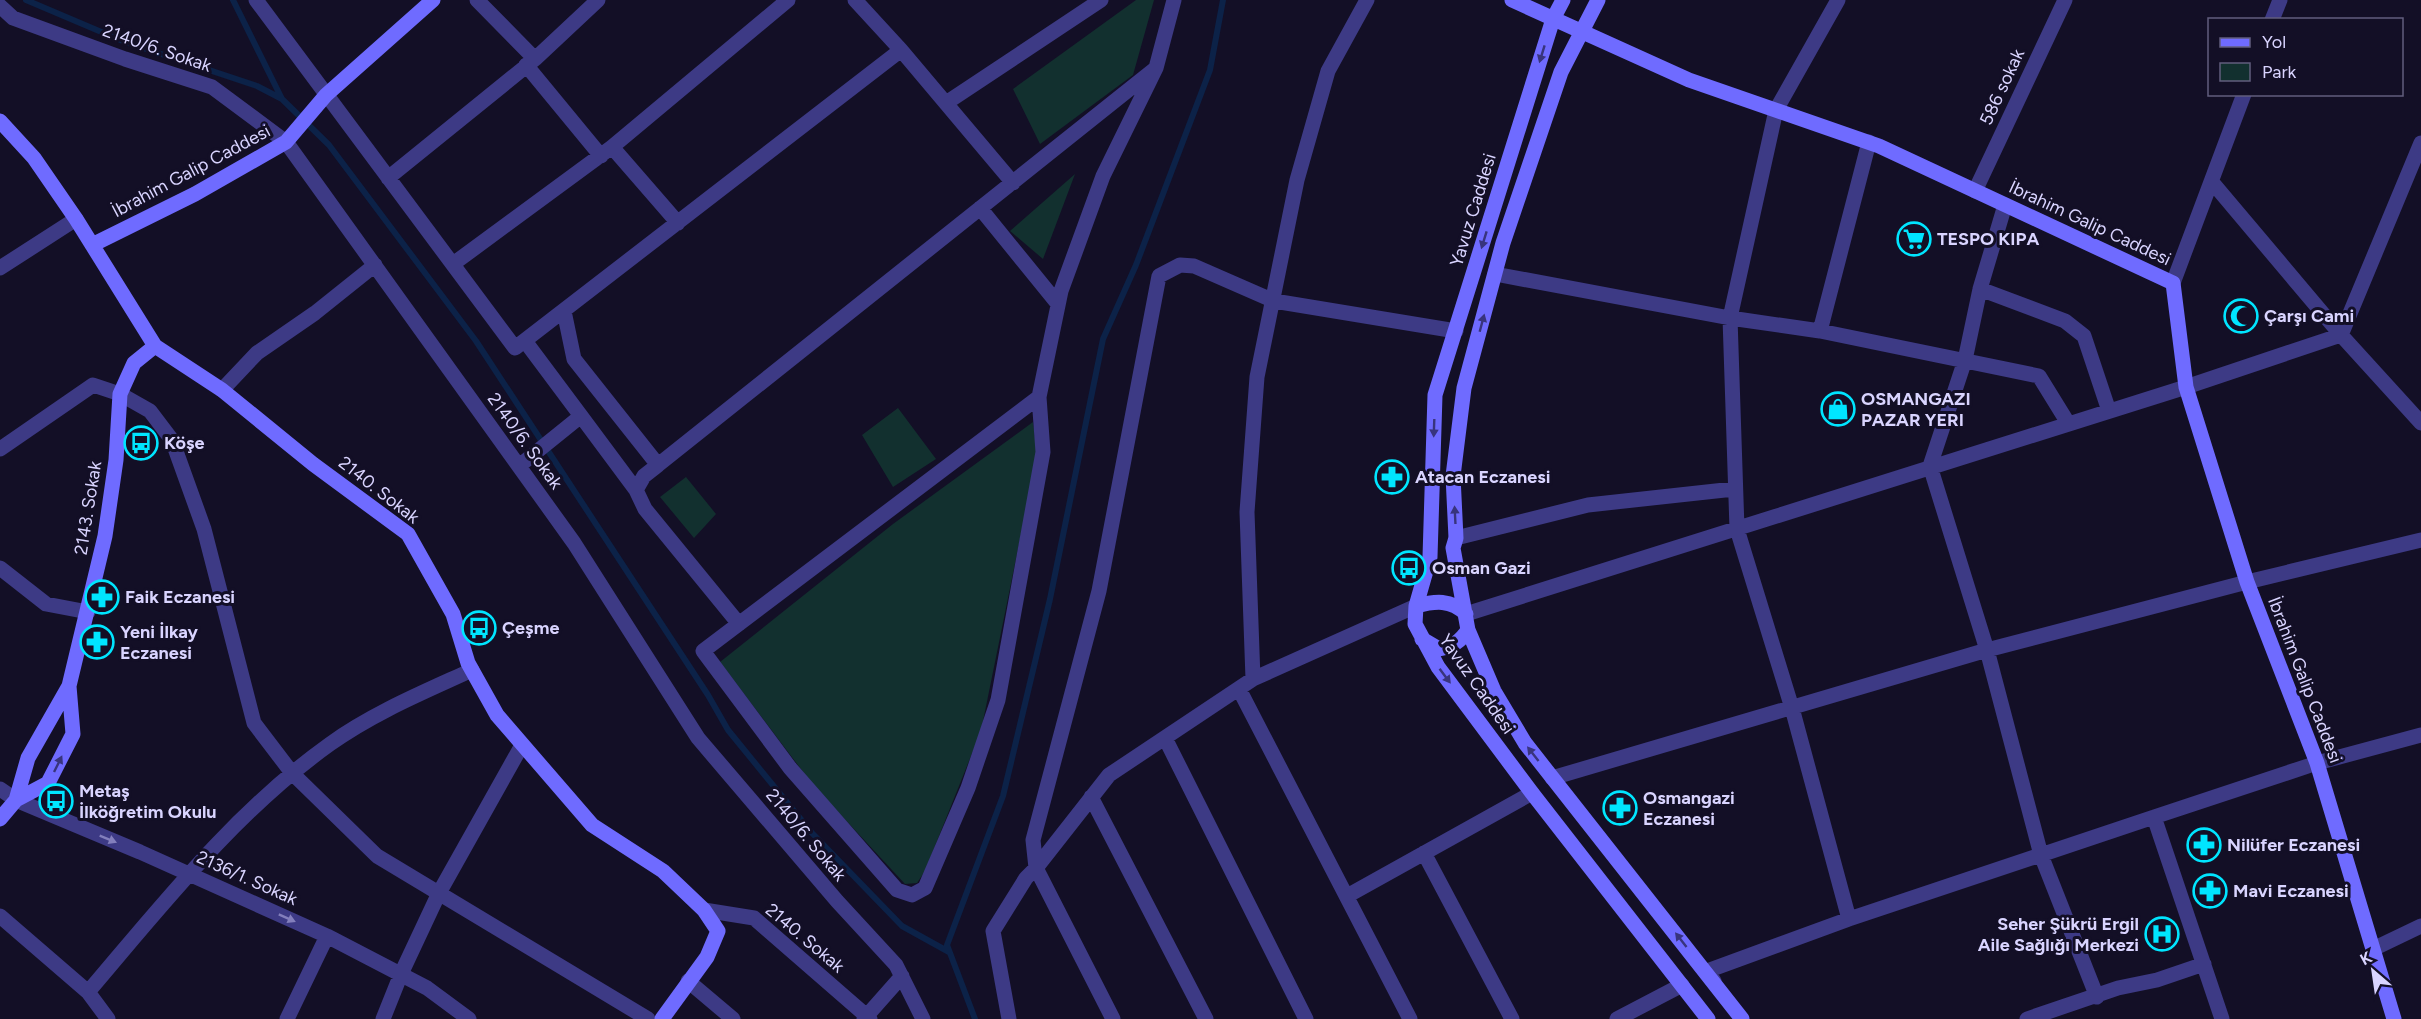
<svg xmlns="http://www.w3.org/2000/svg" width="2421" height="1019" font-family="Figtree,sans-serif">
	<rect width="100%" height="100%" fill="#130f26"/>
	<path fill="#12302f" d="M1136,0H1154L1133,75L1040,144L1013,89Z
		M1075,174L1043,259L1010,231Z
		M898,408L936,459L893,487L862,435Z
		M1033,422L1037,455L981,731L925,871L917,883L905,884L813,785L720,662L893,524Z
		M686,477L716,514L694,538L660,497Z"/>
	<g fill="none" stroke-linecap="round" stroke-linejoin="round">
		<path stroke="#0c2248" stroke-width="6" d="M26,0L125,42L257,86L282,99L329,145L476,341L708,695L728,730L812,833L902,926L949,952
			M233,0L282,99
			M975,1019L947,945L1003,796L1050,599L1103,339L1136,265L1210,70L1223,0"/>
		<path stroke="#3d3a85" stroke-width="15" d="M256,0L515,348L901,50L855,0
			M477,0L535,59L598,0
			M1838,0L1776,110L1730,318L1737,529L1792,708L1849,919
			M0,6L13,18L125,59L212,87L286,142L574,543L698,738L837,901L896,965L923,1019
			M2272,20L2280,0
			M901,50L1013,183
			M526,65L601,156
			M946,103L1101,0
			M612,147L678,223
			M388,178L535,59
			M2212,182L2341,335L2421,143
			M1975,191L2065,0
			M2005,205L1980,289L1965,360L1930,466L1987,650L2041,855L2097,997
			M980,208L1058,304
			M453,264L612,147L788,0
			M0,268L76,219
			M1495,274L1730,318L1820,331L2039,376L2068,423
			M2173,283L2244,94
			M1980,289L2065,321L2084,336L2109,411
			M564,311L574,359L658,465L1156,68L1174,0
			M1820,331L1869,142
			M222,390L257,353L315,313L375,265
			M1039,397L703,651L790,768L897,890L912,895L925,888L968,788L998,700L1043,452L1039,397L1061,291L1103,176L1156,68
			M581,416L636,490
			M0,449L93,385L120,394L150,411L172,440L204,529L254,723L292,773L377,856L648,1019
			M658,465L644,476L636,490L645,509L739,624
			M519,466L581,416L525,341
			M1456,538L1588,505L1734,489
			M0,568L46,604L88,612
			M1466,614L2186,387L2341,335L2421,423
			M1253,679L1247,512L1257,377L1297,180L1328,71L1367,0
			M1239,689L1410,1019
			M1165,738L1306,1019
			M1552,778L1987,650L2247,582L2421,540
			M0,789L16,800L140,852L327,936L427,988L469,1019
			M1091,797L1206,1019
			M2154,817L2222,1019
			M1424,853L1512,1019
			M1347,896L1532,793
			M704,910L754,918L870,1019
			M0,916L88,992L108,1019
			M2373,949L2421,926
			M688,981L733,1019
			M1714,981L1707,971L1849,919L2154,817L2317,763L2421,735
			M88,992C162,905 236,811 330,744C373,713 424,692 472,670
			M287,1019L327,936
			M383,1019L401,974L439,893L522,745
			M864,1019L902,976
			M1009,1019L993,931L1026,878L1036,868L1109,775L1253,679L1416,606
			M1113,1019L1036,868L1033,840L1099,591L1159,276L1180,265L1194,266L1274,301L1456,331
			M1617,1019L1682,985
			M2027,1019L2118,988L2157,980L2204,964"/>
		<path stroke="#6f6bff" stroke-width="15" d="M1512,0L1689,80L1879,146L2173,283L2186,387L2247,582L2317,763L2394,1019
			M1563,0L1553,19L1435,395L1430,557L1416,606L1415,624L1438,667L1532,793L1708,1019
			M1598,0L1561,72L1503,243L1464,388L1453,476L1456,538L1453,548L1468,630L1494,691L1525,743L1742,1019
			M0,121L34,158L76,219L155,346L222,390L313,464L408,534L453,614L468,663L497,715L592,825L663,871L704,910L718,931L707,957L662,1019
			M92,245L195,194L286,142L326,95L433,0
			M1416,606C1435,601 1451,599 1466,614
			M1422,639L1439,649C1453,646 1460,642 1468,630
			M16,800L48,783L73,734L69,686
			M0,819L16,800L28,758L69,686L105,536L116,460L120,394L134,363L155,346"/>
	</g>
	<defs><path id="oneway-solid" d="M-6-.8H1V-3.2L6.5 0L1 3.2V.8H-6Z" transform="scale(1.5)"/></defs>
	<g fill="#38347d">
		<use href="#oneway-solid" transform="translate(1542 54) rotate(107)"/>
		<use href="#oneway-solid" transform="translate(1484 240) rotate(107)"/>
		<use href="#oneway-solid" transform="translate(1482 323) rotate(-75)"/>
		<use href="#oneway-solid" transform="translate(1434 428) rotate(92)"/>
		<use href="#oneway-solid" transform="translate(1455 515) rotate(-93)"/>
		<use href="#oneway-solid" transform="translate(1445 676) rotate(53)"/>
		<use href="#oneway-solid" transform="translate(1533 754) rotate(-128)"/>
		<use href="#oneway-solid" transform="translate(58 764) rotate(-64)"/>
		<use href="#oneway-solid" transform="translate(1681 940) rotate(-128)"/>
	</g>
	<g fill="#837fbc">
		<use href="#oneway-solid" transform="translate(108 839) rotate(22)"/>
		<use href="#oneway-solid" transform="translate(287 918) rotate(24)"/>
	</g>
	<defs>
		<symbol id="supermarket-ring" viewBox="-11 -11 22 22"><circle r="9.5" fill="#130f26" stroke="#00e5ff" stroke-width="1.5"/><path d="M-6-5.5h2.5l.6 2H6L4.5 2H-2.5L-4.4-4H-6ZM-1.5 3.2a1.3 1.3 0 1 0 .1 0ZM3 3.2a1.3 1.3 0 1 0 .1 0Z" fill="#00e5ff"/></symbol>
		<symbol id="mosque-ring" viewBox="-11 -11 22 22"><circle r="9.5" fill="#130f26" stroke="#00e5ff" stroke-width="1.5"/><path d="M3.5-4.9A6 6 0 1 0 3.5 4.9A5 5 0 1 1 3.5-4.9Z" fill="#00e5ff"/></symbol>
		<symbol id="shop-ring" viewBox="-11 -11 22 22"><circle r="9.5" fill="#130f26" stroke="#00e5ff" stroke-width="1.5"/><path d="M-5-2.5h2.3a2.7 3.5 0 0 1 5.4 0H5L5.5 6h-11ZM-1.5-2.5h3a1.5 2.3 0 0 0-3 0Z" fill="#00e5ff"/></symbol>
		<symbol id="bus-ring" viewBox="-11 -11 22 22"><circle r="9.5" fill="#130f26" stroke="#00e5ff" stroke-width="1.5"/><path d="M-5-6H5V4H4V6H2V4H-2V6H-4V4H-5ZM-3.5-4V0h7V-4ZM-3.5 1.2v1.5H-2V1.2ZM2 1.2v1.5H3.5V1.2Z" fill="#00e5ff"/></symbol>
		<symbol id="pharmacy-ring" viewBox="-11 -11 22 22"><circle r="9.5" fill="#130f26" stroke="#00e5ff" stroke-width="1.5"/><path d="M-2-6h4v4h4v4h-4v4h-4v-4h-4v-4h4Z" fill="#00e5ff"/></symbol>
		<symbol id="hospital-ring" viewBox="-11 -11 22 22"><circle r="9.5" fill="#130f26" stroke="#00e5ff" stroke-width="1.5"/><path d="M-5-5h3v3.5h4V-5h3V5h-3V1.5h-4V5h-3Z" fill="#00e5ff"/></symbol>
	</defs>
	<g fill-rule="evenodd">
		<use href="#supermarket-ring" x="1895" y="220" width="38" height="38"/>
		<use href="#mosque-ring" x="2222" y="297" width="38" height="38"/>
		<use href="#shop-ring" x="1819" y="390" width="38" height="38"/>
		<use href="#bus-ring" x="122" y="424" width="38" height="38"/>
		<use href="#pharmacy-ring" x="1373" y="458" width="38" height="38"/>
		<use href="#bus-ring" x="1390" y="549" width="38" height="38"/>
		<use href="#pharmacy-ring" x="83" y="578" width="38" height="38"/>
		<use href="#bus-ring" x="460" y="609" width="38" height="38"/>
		<use href="#pharmacy-ring" x="78" y="623" width="38" height="38"/>
		<use href="#bus-ring" x="37" y="782" width="38" height="38"/>
		<use href="#pharmacy-ring" x="1601" y="789" width="38" height="38"/>
		<use href="#pharmacy-ring" x="2185" y="826" width="38" height="38"/>
		<use href="#pharmacy-ring" x="2191" y="872" width="38" height="38"/>
		<use href="#hospital-ring" x="2143" y="915" width="38" height="38"/>
	</g>
	<g text-anchor="middle" stroke-width="6" stroke-linejoin="round" paint-order="stroke">
		<g font-size="18" fill="#d9d4ff" stroke="#130f26">
			<text transform="translate(157 48) rotate(19)" y="6">2140/6. Sokak</text>
			<text transform="translate(2002 87) rotate(-65)" y="6">586 sokak</text>
			<text transform="translate(191 171) rotate(-28)" y="6">İbrahim Galip Caddesi</text>
			<text transform="translate(1473 210) rotate(-73)" y="6">Yavuz Caddesi</text>
			<text transform="translate(2090 223) rotate(25)" y="6">İbrahim Galip Caddesi</text>
			<text transform="translate(525 441) rotate(54)" y="6">2140/6. Sokak</text>
			<text transform="translate(379 490) rotate(38)" y="6">2140. Sokak</text>
			<text transform="translate(88 508) rotate(-81)" y="6">2143. Sokak</text>
			<text transform="translate(2305 680) rotate(69)" y="6">İbrahim Galip Caddesi</text>
			<text transform="translate(1477 684) rotate(55)" y="6">Yavuz Caddesi</text>
			<text transform="translate(806 835) rotate(50)" y="6">2140/6. Sokak</text>
			<text transform="translate(247 878) rotate(24)" y="6">2136/1. Sokak</text>
			<text transform="translate(805 938) rotate(40)" y="6">2140. Sokak</text>
		</g>
		<g font-size="18" font-weight="bold" fill="#d9d4ff" stroke="#130f26" text-anchor="start">
			<text x="1937" y="245">TESPO KIPA</text>
			<text x="2264" y="322">Çarşı Cami</text>
			<text x="1861" y="405">OSMANGAZI<tspan x="1861" dy="21">PAZAR YERI</tspan></text>
			<text x="164" y="449">Köşe</text>
			<text x="1415" y="483">Atacan Eczanesi</text>
			<text x="1432" y="574">Osman Gazi</text>
			<text x="125" y="603">Faik Eczanesi</text>
			<text x="502" y="634">Çeşme</text>
			<text x="120" y="638">Yeni İlkay<tspan x="120" dy="21">Eczanesi</tspan></text>
			<text x="79" y="797">Metaş<tspan x="79" dy="21">İlköğretim Okulu</tspan></text>
			<text x="1643" y="804">Osmangazi<tspan x="1643" dy="21">Eczanesi</tspan></text>
			<text x="2227" y="851">Nilüfer Eczanesi</text>
			<text x="2233" y="897">Mavi Eczanesi</text>
			<text x="2139" y="930" text-anchor="end">Seher Şükrü Ergil<tspan x="2139" dy="21">Aile Sağlığı Merkezi</tspan></text>
		</g>
	</g>
	<rect x="2208" y="18" width="195" height="78" fill="#130f26" stroke="#625e7d" stroke-width="1.5"/>
	<rect x="2220" y="38" width="30" height="9" fill="#6f6bff" stroke="#625e7d" stroke-width="1.5"/>
	<text x="2262" y="48" font-size="18" fill="#d9d4ff">Yol</text>
	<rect x="2220" y="63" width="30" height="18" fill="#12302f" stroke="#625e7d" stroke-width="1.5"/>
	<text x="2262" y="78" font-size="18" fill="#d9d4ff">Park</text>
	<g transform="translate(2373 971) rotate(331)" stroke="#130f26" stroke-width="4.5" paint-order="stroke">
	<path d="M0-4.5L10 22L0 15L-10 22Z" fill="#d9d4ff"/>
	<text y="-9" font-size="16" font-weight="bold" text-anchor="middle" fill="#d9d4ff">K</text>
	</g>
</svg>
